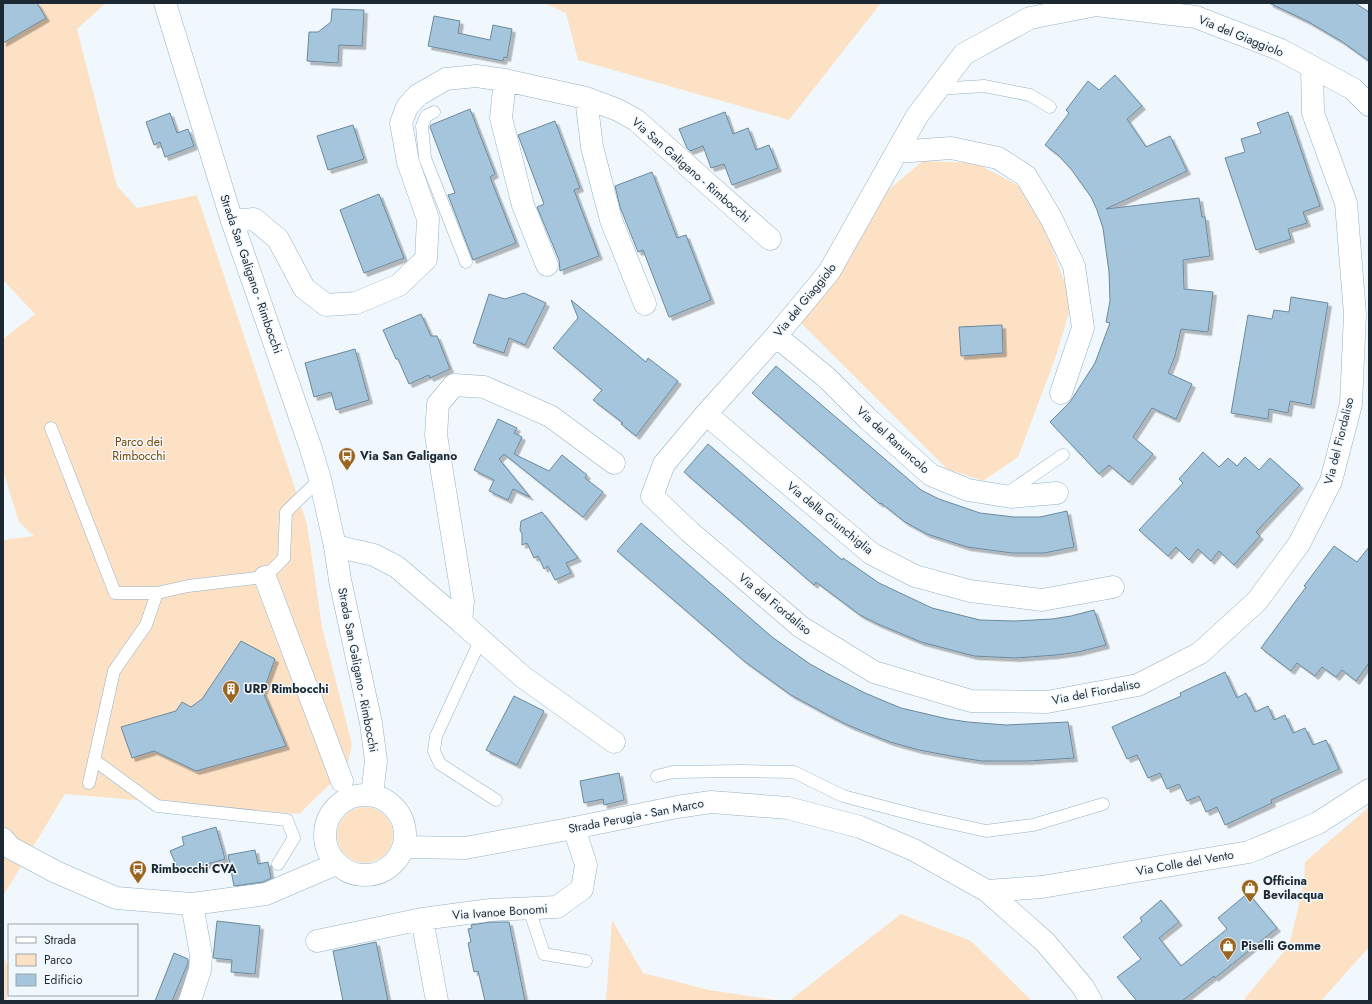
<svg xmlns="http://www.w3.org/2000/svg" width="1372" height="1004" font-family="Jost,sans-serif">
	<defs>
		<filter id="shadow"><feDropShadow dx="3.5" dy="3.5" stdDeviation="0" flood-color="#0004"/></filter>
	</defs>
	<rect width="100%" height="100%" fill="#f1f8fd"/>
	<path fill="#fde1c4" d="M3,3H106L77,29L117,186L137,208L197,195L307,524L322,627L352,744L347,768L299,814L65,794L3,896V540L34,536L19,522L3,471V339L35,314L3,280Z
		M544,3H881L789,120L578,60L566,13Z
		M923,161L976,163L1021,187L1048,236L1072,303L1056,356L1018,457L983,481L947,469L800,322L809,305L887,191Z
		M1369,807V947L1321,1001H1245V998L1289,946L1304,883L1305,862Z
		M337 835a28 28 0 1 1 56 0a28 28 0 1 1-56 0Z
		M901,914L971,941L1032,1001H789Z
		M612,920L643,973L709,990L782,1001H606Z
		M3,956L9,968V983L6,1001H3Z"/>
	<path fill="#a4c5db" stroke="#6a899e" filter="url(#shadow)" d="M3,3H37L46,18L3,43Z
		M1269,3H1355L1369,12V61L1341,41L1307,21Z
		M332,9L364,10L362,46L339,45L338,63L307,61L309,32H318L331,22Z
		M434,16L460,21L458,33L490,40L493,25L512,29L507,58L504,57L503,61L428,46Z
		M1115,75L1142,106L1127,119L1146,147L1170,136L1187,171L1106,209L1199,198L1202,217H1205L1210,256L1183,260L1184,289L1213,292L1208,332L1181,329L1175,356L1168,373L1192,384L1176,419L1152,408L1133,437L1153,454L1129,482L1109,465L1099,474L1050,422L1070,402L1095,363L1110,323L1106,322L1110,301L1109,272L1103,228L1097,210L1091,197L1071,169L1058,155L1045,145L1069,113L1066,110L1088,81L1099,90Z
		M470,109L495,174L490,177L516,243L473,260L448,195L455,193L430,127L431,125Z
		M725,112L733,134L748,128L756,150L769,145L778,168L732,185L724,164L711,168L703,146L690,151L687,148L679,129Z
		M1288,112L1320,206L1303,212L1307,223L1288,229L1291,239L1256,250L1225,158L1245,152L1241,139L1261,133L1257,123Z
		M170,113L177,133L188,129L194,146L165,157L160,142L154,145L146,122Z
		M555,121L580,188L574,190L599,256L560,271L559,260L537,207L544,204L518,135Z
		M353,125L364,159L328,170L317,136Z
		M652,172L677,238L686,235L711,300L669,317L643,250L638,252L620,207L615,186Z
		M379,194L404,258L364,273L340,210Z
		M524,293L546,303L525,345L509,338L504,353L473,343L489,294L505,299Z
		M1291,297L1328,303L1311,405L1290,401L1288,413L1269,409L1268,419L1231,413L1248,315L1272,319L1274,310L1289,312Z
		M571,300L646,362L648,358L678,381L636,436L621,424L623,423L593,400L602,390L553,348L578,318Z
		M421,314L431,336H437L450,369L430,378L429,375L409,384L398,359H396L383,330Z
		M1002,325L1003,353L961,356L959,327Z
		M355,349L369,400L336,410L331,392L314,397L305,363Z
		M776,366L921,490L939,499L980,513L1014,517H1040L1067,511L1074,547L1044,553H1012L967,547L927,534L905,522L881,503L880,504L752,393Z
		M498,419L517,428L514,433L522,437L514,454L549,471L562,455L587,475L585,478L603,492L583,517L504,454L499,459L530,497L513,489L508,500L489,491L494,480L474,470Z
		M708,444L842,560L843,558L879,583L932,608L980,620L1015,621L1052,619L1071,616L1094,610L1106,645L1078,652L1056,655L1016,658L974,656L921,642L878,624L860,615L816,582L814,585L684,472Z
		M1203,452L1219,467L1228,458L1237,466L1245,457L1259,470L1270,458L1300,485L1256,532L1260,536L1234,565L1219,551L1211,561L1198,549L1189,560L1176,547L1168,556L1139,530L1183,483L1179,479Z
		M542,512L578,558L566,563L571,573L555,580L548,566L544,569L538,556L534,558L527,543L522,545V534L520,530L521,521Z
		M641,523L772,637L810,664L828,674L865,693L884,701L901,708L948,719L968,722L1006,725L1068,722L1074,758L1028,761H982L962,758L919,750L890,742L850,726L830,716L791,695L744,661L617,551Z
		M1334,546L1357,562L1369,547V663L1356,681L1342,670L1336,677L1322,667L1315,676L1297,663L1291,671L1261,648L1306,587L1304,586Z
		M241,641L275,659L263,692L286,746L196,771L154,751L132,758L121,727L176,711L182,702L191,707L202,699Z
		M1225,672L1237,698L1246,693L1255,712L1268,706L1274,720L1285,715L1293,733L1305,728L1313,745L1326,740L1339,769L1271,800L1272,803L1225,825L1217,807L1206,812L1199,796L1187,801L1179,784L1167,789L1160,773L1148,778L1137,755L1127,759L1112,727L1181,696L1180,693Z
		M514,696L544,711L517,765L486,750Z
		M619,773L624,800L604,805L603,799L584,803L580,781Z
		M216,827L225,859L190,869L189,866L179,871L170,851L184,845L182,837Z
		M255,850L258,864L268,862L271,878L263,882L234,886L228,855Z
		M1248,893L1277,928L1215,978L1214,976L1182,1001H1137L1117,977L1141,959L1123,937L1142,921L1140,918L1161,900L1179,922L1159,938L1181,966L1227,929L1218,918Z
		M217,921L260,926L255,974L231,972L232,960L213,958Z
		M491,922H509L525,1001H485L478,971L474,972L468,943L471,942L468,929L472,928L471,925Z
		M376,942L388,1001H343L333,951Z
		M174,953L188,959V963L172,1001H155Z"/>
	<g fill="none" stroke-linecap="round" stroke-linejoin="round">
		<defs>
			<path id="lane" d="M937,89L984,86L1030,95L1050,107
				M434,112L426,116L422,126L425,158L466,262
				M51,428L115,593H157L188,586L265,577L284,558L286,512L320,479
				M1006,494L1063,455
				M481,639L436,736L434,751L440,764L496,800
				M94,760L157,806L287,820L294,838L278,864
				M657,776L673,772L741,771L794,772L843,796L923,817L986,831L1033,825L1103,804
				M89,783L114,671L146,625L157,593
				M529,909L544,954L586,961"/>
			<path id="street" d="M1312,67L1313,113L1346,203L1355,314L1351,404L1331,481L1299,544L1257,601L1200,653L1138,685L1047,702L971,701L874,672L801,627L690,532L652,496L664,464L706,414L776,336L829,272L917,116L964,54L1030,18L1096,5L1196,17L1281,50L1353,89L1369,105
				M505,80L501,118L523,205L547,265
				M586,98L592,147L611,220L645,304
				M897,152L951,148L998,158L1026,176L1051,218L1074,266L1083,328L1061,393
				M232,221L254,219L278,239L304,288L326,305L356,303L399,285L426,259L428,219L408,162L401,123L407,107L418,95L446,79L476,76L505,80L586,98L618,110L636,120L770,239
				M776,336L827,378L868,419L931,475L968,490L1011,497L1057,493
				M706,414L773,471L872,554L915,576L970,591L1042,600L1113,587
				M614,463L550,416L484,387L454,385L438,404L436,435L463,601L461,622L523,677L614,742
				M335,546L374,555L397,567L461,622
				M265,577L342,781
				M987,891L1042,887L1249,852L1318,823L1369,790
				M422,919L437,1001
				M317,941L422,919L490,910L557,907L582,889L586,865L574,828"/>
			<path id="secondary" d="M165,3L232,221L311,449L320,479L335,546L340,580L371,723L376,761L372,795
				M325 835a40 40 0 1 1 80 0a40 40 0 1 1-80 0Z
				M3,839L11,848L56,872L116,898L192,904L266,894L336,864
				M404,847L465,848L574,828L677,807L711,802L788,808L860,827L914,850L987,891L1045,942L1083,987L1091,1001
				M190,1001L200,970L201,955L192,904"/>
		</defs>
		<use href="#lane" stroke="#92b2c8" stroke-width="13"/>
		<use href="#street" stroke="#92b2c8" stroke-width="23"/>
		<use href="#secondary" stroke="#92b2c8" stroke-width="23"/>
		<use href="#lane" stroke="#fff" stroke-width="12"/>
		<use href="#street" stroke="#fff" stroke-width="22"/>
		<use href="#secondary" stroke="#fff" stroke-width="22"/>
	</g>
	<defs>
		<symbol id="bus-pin" viewBox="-11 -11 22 30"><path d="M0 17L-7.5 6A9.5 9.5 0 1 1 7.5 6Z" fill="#9c651f" stroke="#f1f8fd"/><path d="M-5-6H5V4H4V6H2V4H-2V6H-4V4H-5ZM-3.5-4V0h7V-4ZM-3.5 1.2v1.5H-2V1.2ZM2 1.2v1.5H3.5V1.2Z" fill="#fff"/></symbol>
		<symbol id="building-pin" viewBox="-11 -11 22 30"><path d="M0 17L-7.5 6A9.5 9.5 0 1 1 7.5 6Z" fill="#9c651f" stroke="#f1f8fd"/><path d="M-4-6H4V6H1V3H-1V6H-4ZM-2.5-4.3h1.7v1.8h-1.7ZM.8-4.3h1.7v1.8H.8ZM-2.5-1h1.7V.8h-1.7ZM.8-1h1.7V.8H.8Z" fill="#fff"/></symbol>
		<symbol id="shop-pin" viewBox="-11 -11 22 30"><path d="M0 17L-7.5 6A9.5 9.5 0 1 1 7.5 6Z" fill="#9c651f" stroke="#f1f8fd"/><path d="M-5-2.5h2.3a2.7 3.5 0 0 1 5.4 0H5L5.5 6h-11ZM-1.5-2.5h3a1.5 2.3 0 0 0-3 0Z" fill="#fff"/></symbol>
	</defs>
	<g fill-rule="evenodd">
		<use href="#bus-pin" x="337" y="446" width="20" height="27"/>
		<use href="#building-pin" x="221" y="679" width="20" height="27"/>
		<use href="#bus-pin" x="128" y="859" width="20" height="27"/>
		<use href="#shop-pin" x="1240" y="878" width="20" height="27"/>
		<use href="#shop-pin" x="1218" y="936" width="20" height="27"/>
	</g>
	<g text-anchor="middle" stroke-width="3" stroke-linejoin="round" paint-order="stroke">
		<g font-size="12" fill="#1d2932" stroke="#f1f8fd">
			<text transform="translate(1241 36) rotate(22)" y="4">Via del Giaggiolo</text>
			<text transform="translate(691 170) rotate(41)" y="4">Via San Galigano - Rimbocchi</text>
			<text transform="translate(251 274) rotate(71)" y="4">Strada San Galigano - Rimbocchi</text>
			<text transform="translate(805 300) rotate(-51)" y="4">Via del Giaggiolo</text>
			<text transform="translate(893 440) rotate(42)" y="4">Via del Ranuncolo</text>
			<text transform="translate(1339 441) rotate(-76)" y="4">Via del Fiordaliso</text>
			<text transform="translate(830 518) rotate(39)" y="4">Via della Giunchiglia</text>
			<text transform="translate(775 604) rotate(39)" y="4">Via del Fiordaliso</text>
			<text transform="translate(358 670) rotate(79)" y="4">Strada San Galigano - Rimbocchi</text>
			<text transform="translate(1096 692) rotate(-11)" y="4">Via del Fiordaliso</text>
			<text transform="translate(636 816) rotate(-11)" y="4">Strada Perugia - San Marco</text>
			<text transform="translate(1185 863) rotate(-10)" y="4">Via Colle del Vento</text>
			<text transform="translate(500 912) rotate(-4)" y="4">Via Ivanoe Bonomi</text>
		</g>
		<g font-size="12" fill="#784903" stroke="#f1f8fd">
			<text x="139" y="446">Parco dei<tspan x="139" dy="14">Rimbocchi</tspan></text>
		</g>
		<g font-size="12" font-weight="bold" fill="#1d2932" stroke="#f1f8fd" text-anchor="start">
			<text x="360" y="460">Via San Galigano</text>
			<text x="244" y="693">URP Rimbocchi</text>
			<text x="151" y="873">Rimbocchi CVA</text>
			<text x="1263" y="885">Officina<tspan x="1263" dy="14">Bevilacqua</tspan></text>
			<text x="1241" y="950">Piselli Gomme</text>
		</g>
	</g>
	<rect width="1372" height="1004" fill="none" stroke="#1d2932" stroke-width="8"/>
	<rect x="8" y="924" width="130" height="72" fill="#f1f8fd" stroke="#9ca5ac"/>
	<rect x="16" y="937" width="20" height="6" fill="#ffffff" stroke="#9ca5ac"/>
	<text x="44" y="944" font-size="12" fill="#1d2932">Strada</text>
	<rect x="16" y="954" width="20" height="12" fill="#fde1c4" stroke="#9ca5ac"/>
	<text x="44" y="964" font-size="12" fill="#1d2932">Parco</text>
	<rect x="16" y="974" width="20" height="12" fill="#a4c5db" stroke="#9ca5ac"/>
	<text x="44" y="984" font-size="12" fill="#1d2932">Edificio</text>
</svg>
